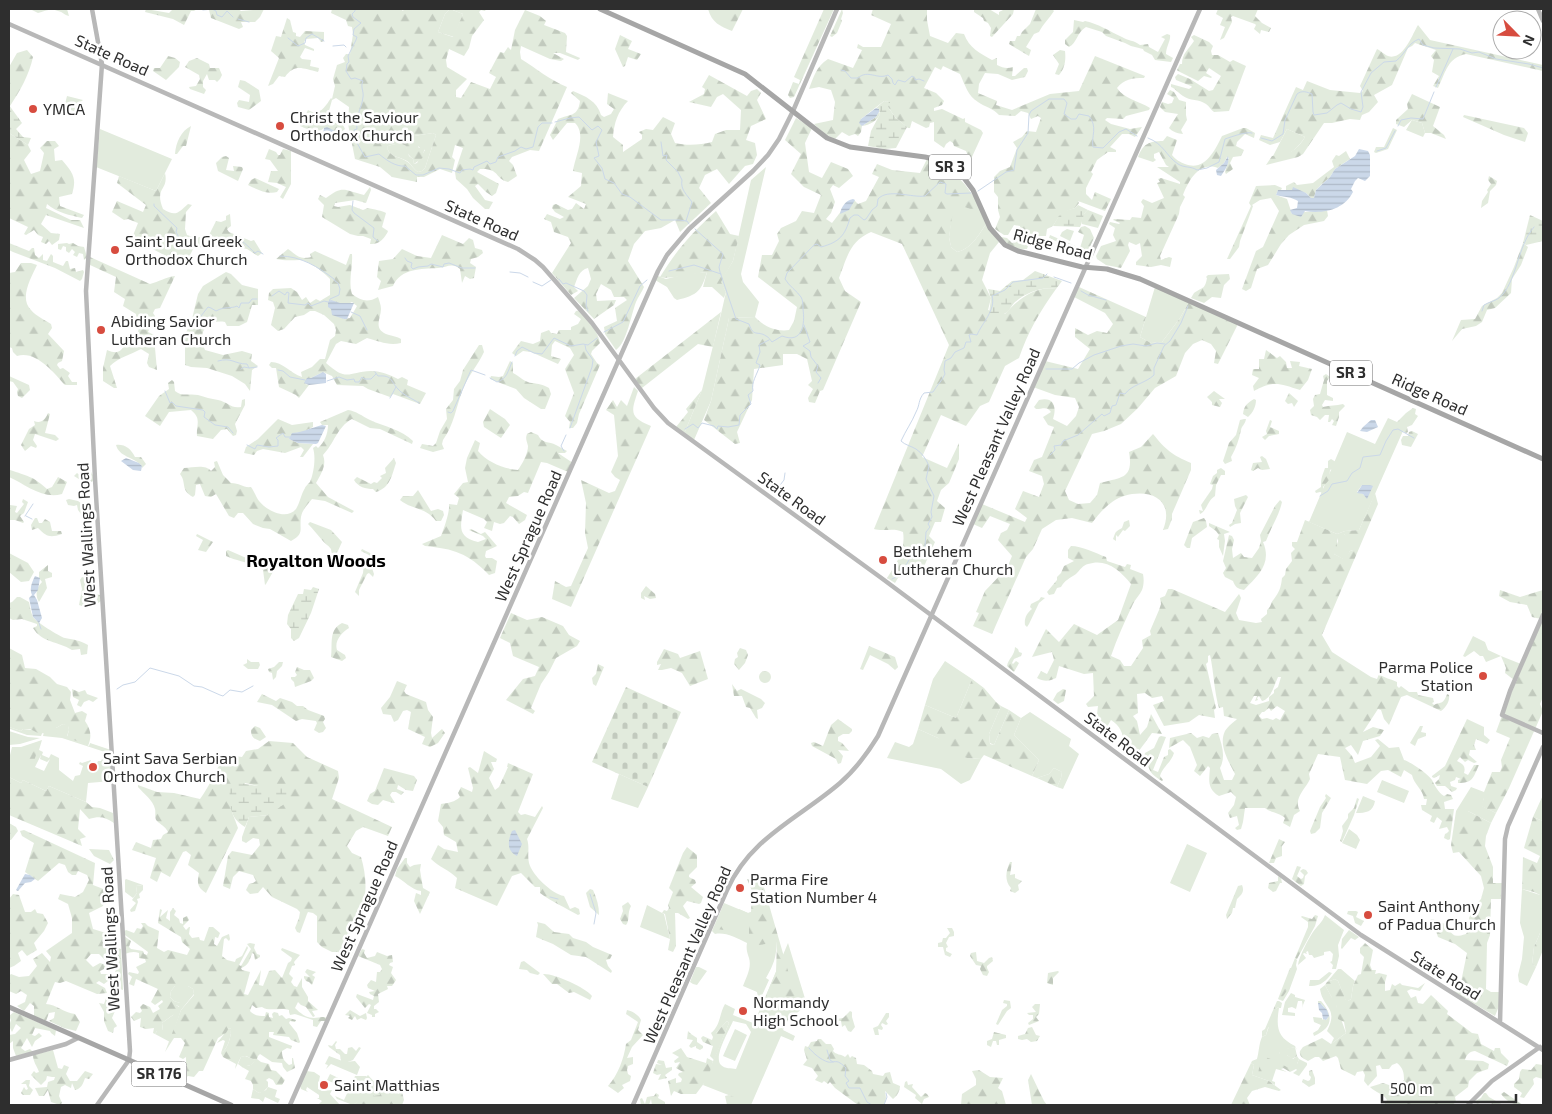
<svg xmlns="http://www.w3.org/2000/svg" width="1552" height="1114" font-family="'Exo 2',sans-serif">
	<defs>
		<pattern id="forest-firs" width="22" height="20" patternUnits="userSpaceOnUse" patternTransform="scale(1.25)"><rect width="22" height="20" fill="#e2ebdd"/><path d="M5 1l3.5 6h-7zM16 11l3.5 6h-7z" fill="#c2cabe"/></pattern>
		<pattern id="wetland-marsh" width="20" height="14" patternUnits="userSpaceOnUse" patternTransform="scale(1.25)"><rect width="20" height="14" fill="#e2ebdd"/><path d="M1 5h8M5 5V1M11 12h8M15 12V8" fill="none" stroke="#c2cabe"/></pattern>
		<pattern id="cemetery-stones" width="16" height="16" patternUnits="userSpaceOnUse" patternTransform="scale(1.25)"><rect width="16" height="16" fill="#e2ebdd"/><path d="M2 7V4a2 2 0 0 1 4 0v3zM10 15v-3a2 2 0 0 1 4 0v3z" fill="#c2cabe"/></pattern>
		<pattern id="water-rules" width="6" height="5" patternUnits="userSpaceOnUse" patternTransform="scale(1.25)"><rect width="6" height="5" fill="#cbd8e9"/><path d="M0 2.5h6" fill="none" stroke="#afbac8"/></pattern>
	</defs>
	<rect width="100%" height="100%" fill="#fff"/>
	<path fill="#e2ebdd" fill-rule="evenodd" d="M450,9L463,14L454,37L438,32L445,14Z
		M67,96L83,100L79,103L80,110L77,112L64,108Z
		M1412,120L1422,123L1425,133L1423,137L1406,130Z
		M100,129L172,159L156,191L96,167Z
		M1287,129L1305,137C1298,148 1288,158 1273,156Z
		M407,132H409L414,136L433,133L436,135L425,168L422,171L418,172C413,169 411,163 407,161C399,156 391,158 387,148L388,146C394,144 400,142 406,146L409,156L413,159L414,164L417,163L425,150L406,140Z
		M766,167L741,274L743,282L759,302L755,317L729,318L711,401L694,440L684,434L702,390L721,314L726,292L720,282L733,261L751,180Z
		M957,203L970,209H980L986,224C978,236 971,249 957,252L951,247L949,237L953,206Z
		M707,272C701,291 698,295 677,300L674,298L667,287L655,280L658,276L666,279L686,274Z
		M1155,287L1189,302L1180,318L1162,342L1151,343L1140,337Z
		M1388,418L1397,422L1403,431L1359,530L1345,531L1337,534L1309,522L1347,432L1375,444ZM1362,485H1370L1367,498L1363,494L1357,492Z
		M1341,534H1344L1353,543V550L1350,551L1345,560L1334,554L1338,541L1337,538Z
		M1473,636L1485,642L1488,650L1501,656L1486,662L1483,656H1480L1474,651L1465,657L1463,656Z
		M945,661L972,679L956,718L925,705L933,679Z
		M1001,706L1009,710L994,745L990,743L989,734Z
		M1030,712L1071,739L1069,746L1079,754L1063,789L1057,787L1061,778L1062,772L1054,768L1049,774L1037,778L1032,776L1039,760L1014,735L1021,718Z
		M63,724L68,725L69,730L67,736L89,746L90,743L111,750V752L108,753L62,738L43,736L44,732L56,728Z
		M9,727L21,731L23,729L43,731L41,736L27,735L10,729Z
		M918,729L938,738L967,758L981,759L970,780L961,784L941,769L887,758L895,742L909,747L913,744Z
		M9,731L28,737L40,738L20,744L9,745Z
		M42,740L39,750L43,752L42,755L49,758L51,754L59,758V770L73,781L75,776L80,775L83,766L79,764L80,762L82,763L91,760L88,769L93,772L98,761H101L104,755L111,758L112,781L88,783L86,802L49,786L46,791L23,780L21,783L9,777V759L12,747H21ZM41,755L40,759L47,762L50,759L44,771L35,767Z
		M619,774L648,787L638,808L611,799Z
		M1382,780L1409,791L1404,803L1377,792Z
		M1471,787L1484,792V798L1482,806L1496,813L1491,823L1468,811H1456Z
		M1543,795V821L1533,817Z
		M1363,796L1375,801C1373,812 1366,813 1356,813Z
		M1349,829L1357,835L1360,840L1356,849L1342,843Z
		M1187,844L1207,853L1190,892L1170,883Z
		M126,879L143,885L136,886L137,893L133,898L125,892V880Z
		M1522,889L1540,895V933L1534,947L1532,964L1536,967L1527,986L1519,982L1518,975L1522,959L1524,937L1520,923Z
		M724,903L748,913L769,908V941H777C776,958 774,964 766,978L769,980L759,1002L757,992L743,986C746,977 752,968 749,958C747,952 746,949 747,943C736,938 726,932 715,934L712,931Z
		M647,905L664,914L670,939L640,927Z
		M1325,915L1344,930L1338,945L1339,956L1336,969H1332L1333,965L1330,962L1332,961L1333,954L1330,951L1324,952V955L1314,958L1312,955H1309L1308,951L1306,952L1307,954L1304,953L1303,954L1306,958L1298,965C1299,956 1308,940 1313,932C1317,926 1322,923 1325,915Z
		M1349,930L1359,937L1355,940L1351,938L1342,949L1341,948L1342,939Z
		M788,943L807,1005L788,1020L783,1030L795,1036L793,1041L781,1036L751,1105H727L731,1096L703,1085L729,1023L727,1021L716,1033H711C721,1025 719,1014 725,1004L735,1009L733,1015L753,1023L754,1020L768,1027H774L756,1019ZM733,1021L746,1024L751,1032L736,1069C731,1068 725,1069 721,1065C713,1057 729,1031 733,1021Z
		M1295,958L1297,960L1296,965L1297,969L1289,991L1283,1001L1280,1000L1293,968H1291Z
		M696,967H699L707,971L697,985L693,984L690,982Z
		M1338,969H1341L1355,981L1353,986L1351,999L1348,1001H1346L1338,981L1335,979L1327,982Z
		M1329,972L1332,973C1326,981 1320,987 1309,986L1310,980H1319Z
		M1325,985L1336,1005L1346,1033L1331,1044L1334,1038L1327,1031C1339,1007 1323,1009 1320,989Z
		M175,986H188L193,989L194,994L181,1010L170,1042L155,1034L157,1031L163,1030L162,1023L173,1015L176,1005L179,1007L180,1003L174,1001L170,997L171,991Z
		M1291,993L1295,995V997L1305,1000L1303,1005V1008L1302,1001H1298L1296,1009L1292,1007L1288,1008V1012L1295,1013V1016L1282,1015L1285,1002Z
		M1279,1001L1282,1003L1281,1008H1279C1276,1027 1277,1037 1295,1046L1297,1050L1295,1047L1279,1051L1280,1054L1287,1055L1293,1059L1297,1056L1299,1059L1297,1064L1281,1069L1287,1072L1276,1069L1272,1081L1275,1082V1085L1269,1081L1252,1075L1254,1065L1251,1063L1252,1061L1257,1059C1259,1052 1259,1043 1262,1037L1266,1035L1275,1009L1279,1007Z
		M1318,1001H1321C1334,1016 1333,1028 1314,1036L1313,1033L1318,1030L1321,1025L1314,1022L1313,1017L1322,1018V1020L1323,1019L1326,1020C1332,1014 1325,1008 1320,1003H1318Z
		M229,1028L231,1029C231,1037 228,1049 221,1053L225,1041L223,1040L217,1043Z
		M735,1029L747,1035L735,1061L723,1056Z
		M245,1056L256,1060L251,1065L242,1067L238,1064L241,1057Z
		M329,1056L345,1062L355,1061L360,1067L357,1075L331,1064L326,1069L328,1065L325,1064Z
		M306,1071L314,1072L320,1076L319,1081L318,1082V1089L322,1091L332,1090L330,1094L340,1105H318L322,1101L317,1098H319V1095L307,1087L306,1090L308,1092L301,1089L300,1086Z
		M330,1074L349,1083L346,1089L327,1080Z
		M355,1076H366L377,1092H379L381,1095L359,1101L353,1105L337,1099L335,1096L344,1100Z
		M268,1087L277,1090L275,1097L280,1099L278,1103L265,1097L263,1102L259,1099L251,1098L253,1089L259,1093L266,1090Z"/>
	<path fill="url(#forest-firs)" fill-rule="evenodd" d="M30,9H67L69,16C64,15 63,12 58,11C51,8 45,11 38,13Z
		M146,9L169,13L173,9H197L194,11H191L184,25L173,19L145,12Z
		M200,9H238L241,11L264,9L260,17L255,22H241L243,27L239,29L211,18L209,10Z
		M332,9H401L403,11L404,9H486L485,11L481,10L479,12L484,20L472,36L469,48L464,56L449,49L446,60L447,67L467,79L456,90V97L461,98L471,82L490,89L496,77L489,73L500,52L504,53L508,47L511,50L515,30L525,10L540,16L546,21L544,25L565,33L567,36L566,52L580,58L578,60L560,53H553L564,59L561,61L550,59L521,46L520,52L521,59C537,69 550,80 567,87L539,151L530,150L512,157L509,161L513,165L517,176L508,182C494,178 500,168 480,169L477,172L499,184L496,193L492,196L486,192L478,184L475,186L485,200L493,202L489,209H485L473,198L467,189L456,179L455,172L463,148L455,145L452,157L455,160L452,173L440,169L424,177H417V182L392,177L380,167L355,159L348,124L349,107L336,98L332,100L327,118L332,122L343,125L345,129C339,135 332,131 324,128C317,135 308,129 300,126L308,110C319,117 325,107 331,98L332,99L335,86L333,79L337,65L345,62L343,58L346,54H350L353,34L352,27L348,26L346,20L331,13ZM450,9L463,14L453,37L438,32L445,14ZM407,132H409L414,136L433,133L436,135L425,168L422,171L418,172C413,169 411,163 406,161C399,156 391,158 387,148L388,146C394,144 400,142 406,146C406,151 408,155 413,159L414,164L424,157L423,154L426,145L424,143L419,148L415,141L406,140Z
		M708,9H743L732,31C720,26 712,23 708,9Z
		M824,9H834L794,97L790,98L788,95L793,82L799,84L800,80L794,77Z
		M842,9L843,13L841,19L842,21L837,33L832,37L830,36Z
		M873,9H927V20L930,36L948,43L956,33L964,34C969,48 980,53 992,60L997,58V65C1003,68 1007,69 1013,67L1012,76H1015L1024,68H1027L1028,71L1025,77L1012,80L998,74L985,73L979,84L978,93L997,101L996,105L1012,110L1050,94L1079,91L1095,56L1145,76L1144,78C1132,78 1124,79 1117,88C1124,99 1139,101 1150,108L1149,110L1126,116L1123,119L1107,118L1105,120L1111,124L1130,129L1142,127L1135,137L1129,134H1122L1110,147L1116,150V152H1108L1097,160L1091,172L1093,174L1086,188V194L1092,200L1095,192L1111,199L1105,211L1078,201L1079,203L1075,208L1061,213L1053,226L1047,229L1046,236H1041L1029,243L1027,249C1017,250 1007,246 1001,237L1007,238L1012,243L1015,242L1021,231L1020,226L1014,225L1008,235H1004L995,229L1000,217L998,210V197L994,192V177L1000,171L1010,167L1017,148L1013,142L1022,137L1027,131L1036,132L1041,118L1038,116L1031,119L1028,113L1021,111L1015,116L999,115C993,108 985,107 978,102C968,96 965,85 960,74L943,66L941,70L935,67L924,88L936,93L944,101L942,105L934,108V111L942,109L963,119L965,118V122L981,130L983,133L971,159L969,158L966,151L954,146L953,143L950,141L946,144L944,148L934,141V122L930,123L929,127L926,128L912,121L910,128H908L895,117L888,107L889,102L884,101L861,119L862,126L876,117L879,112L880,114C877,121 870,125 862,126L861,132L858,136L855,134L849,136L842,132L835,139L825,134L814,124L833,120L835,102L831,90L819,87L809,89C814,76 816,67 828,59L853,68L862,50L857,48L858,44L863,47H881L891,24L871,15Z
		M974,9H989L999,15V12L1005,9H1014L1013,14L992,37L990,36L991,28L988,23L984,21L983,18L974,12Z
		M1036,9H1052L1054,11C1049,19 1043,24 1039,32L1034,34L1026,47L1031,50L1029,56L1009,44L1010,41H1015L1017,36H1020L1022,32L1030,24Z
		M1218,9H1258L1255,16L1262,23L1271,28L1269,32L1261,30L1260,34L1254,29L1256,25L1255,24L1233,16L1231,17L1232,22L1224,38L1220,40L1225,27L1220,25L1223,18L1216,14Z
		M287,18L290,20L293,32L296,33V36L300,37L305,31L324,32V41L321,42L318,38L306,39L304,42L305,45L314,49V51L305,48L300,57L302,59L311,60L310,66L319,68L318,72C303,69 295,63 285,77L279,76L273,84L268,86L279,58L271,51L276,36L281,37Z
		M1074,20L1083,22L1085,21C1099,24 1109,31 1122,37C1128,41 1134,40 1140,45L1148,44L1149,47L1158,52L1165,39L1161,37L1167,34L1170,35C1171,40 1166,47 1166,54L1173,58L1171,62L1155,60L1152,55L1144,51L1143,49L1131,46L1125,43L1106,36L1102,32L1086,27C1077,32 1077,43 1069,47L1065,44V40L1073,32Z
		M1418,25L1430,40L1543,65V71L1466,54C1447,58 1446,72 1438,88L1433,86L1439,76L1432,72L1434,60L1431,56L1436,50L1415,43L1412,46L1408,48L1392,85L1374,95L1378,102L1369,112L1362,115L1360,120L1350,119L1332,123H1324L1303,154L1298,157L1266,165L1272,156C1287,155 1297,151 1305,137L1287,129L1280,142L1270,145L1259,140L1261,135L1273,138L1296,87L1303,90L1307,81L1330,90L1360,93L1363,91L1360,86L1377,49C1381,51 1385,55 1388,56C1403,61 1412,35 1418,25Z
		M620,35L632,41L628,49L641,54L637,60L628,57L625,66L623,67L615,49Z
		M1194,35L1209,42L1213,46L1211,51L1212,55H1218L1230,62L1233,60L1246,66L1229,111L1214,112C1211,110 1209,106 1206,104C1199,99 1190,101 1183,96C1178,93 1176,89 1171,87V84L1189,89L1192,87L1191,86L1176,80L1175,77L1178,74L1190,79L1209,91L1213,90L1221,76L1209,68L1206,73L1212,77L1211,78L1204,76L1198,81L1178,71L1177,70L1180,64H1182C1182,53 1189,49 1194,41L1191,37Z
		M27,50L33,57C29,75 20,91 10,106L9,105V67L17,53Z
		M1060,50L1065,51C1066,60 1065,68 1059,75L1055,74L1059,64L1053,55Z
		M168,56L175,58L180,62L179,67L166,80L153,71L154,68H160Z
		M197,58L209,64L210,68H219L222,75L220,79L217,82L215,80H209L207,74L203,81V87L206,90L204,94L190,89L189,87L196,86L200,79L199,75L185,67L189,61Z
		M709,75L747,96L751,91L757,89L761,93L757,100L766,119L751,126L746,140L755,143L757,155L753,164L745,166L729,184L717,169L705,175L699,188L711,203L680,232L675,220L661,228L645,231L634,244L628,261L644,287C642,292 638,297 636,302C631,315 627,342 616,350L605,334L604,327L617,321L615,308L627,300L624,297H614L611,290L601,284L596,294L597,301L616,300L614,305L594,319L574,298L588,286L591,279L588,268C579,270 577,279 574,287L578,291L571,295L552,273L571,243L568,237L554,232L551,222L544,219L547,214L560,219L564,217L555,212L552,208L553,205L556,204L568,210L572,209L576,203L584,209L586,204L568,197L581,186L582,173L573,171C575,156 587,135 575,123H567L553,140L550,135L558,119C570,114 578,117 580,101L571,93L573,91C585,96 597,101 601,115L604,117L611,114L614,109L607,104L608,93L628,101C618,111 614,123 613,137L623,145V152L642,139V135L639,132L646,129L653,130L663,117L675,123L671,134L675,143C687,146 700,145 712,142L715,134L726,130H740L741,110L723,94L717,97L711,107L689,102L704,94L705,89L702,87Z
		M240,80L245,81L259,90L261,101L249,110L238,107L237,103L239,100L249,102L250,95L238,87Z
		M1170,90L1174,92L1179,100L1186,102V115L1187,120L1181,130L1183,134C1179,134 1171,131 1169,128L1178,114L1165,112L1160,107L1162,102L1168,104L1172,103L1174,98L1167,94Z
		M1412,94L1440,107L1433,126L1444,135L1446,139L1431,133H1425L1422,123L1412,120L1404,127L1396,124V120L1408,109L1407,104Z
		M1464,115L1524,128L1528,133L1525,142L1504,135L1463,117Z
		M796,118L812,128L805,143L809,172L822,178L831,162L848,169L853,176L839,188L833,185L830,189L835,202L831,213L826,219L832,223L849,201L854,200L858,204L866,201L879,177L872,174L877,164L892,170L920,173L927,159C952,168 969,184 980,209L975,211L957,204L954,206L949,237L951,247L957,252C971,249 978,236 986,224L999,242L990,253L982,280L991,298L988,310L1005,314C1017,300 1036,285 1056,289C1040,311 1028,332 1019,358L1005,366L989,402L980,406L966,426L941,415L922,457L947,468L959,443V459L949,483L941,490L937,501L945,508L941,522H935L929,536L935,542L921,573L912,568L905,576L898,578L895,583L887,578C896,564 906,550 903,532C893,527 884,532 874,529L949,345L902,244L871,232C850,241 847,257 839,278L845,291L861,302L823,390L820,391L815,403L809,402L808,398L813,389L808,385L812,381L807,359L797,354H783V365L754,369L752,400L737,432L740,443L735,444L704,420L711,401L729,318L755,317C763,326 776,332 789,330L794,321L797,307L758,277L762,255H772L779,241L777,234L781,228L796,221L802,211L814,213L821,195L804,187L791,174L801,154L785,140Z
		M191,126L186,146H183L177,154H175C176,142 181,131 191,126Z
		M1243,128H1246L1255,133L1254,138L1245,134L1237,142L1236,146L1244,150L1241,156L1233,157L1230,163L1233,169L1226,174L1225,172L1229,158L1227,157L1224,163L1218,168C1199,161 1189,180 1183,195L1185,197L1180,207L1179,214L1160,256L1161,260L1169,257L1172,258L1170,267L1161,265L1151,267L1136,265V262L1142,256L1140,243L1136,245L1129,242L1128,245L1130,251L1121,268L1106,265L1097,259L1096,256L1101,246L1116,241L1113,235L1115,228L1109,224L1110,222L1119,224L1120,223L1113,220L1114,219L1130,220L1132,217L1141,218L1144,206L1141,202L1143,199L1152,203L1164,198L1157,183L1160,182L1158,179L1161,178L1180,184V182L1157,167H1169L1166,165L1159,152L1154,154V158L1156,160L1153,162L1138,157C1143,144 1149,141 1163,141L1167,136L1177,140L1172,155C1176,160 1180,162 1185,164C1205,172 1215,150 1222,136Z
		M1393,128L1397,130L1388,149L1376,153L1374,152L1376,147H1384Z
		M9,133L28,145L31,151L24,160L31,174L40,171L44,153L40,148L47,141H55L59,146L54,149L55,161L62,160C73,173 77,178 72,194L59,197L60,206L84,215L82,218C70,215 57,213 47,204L46,208L71,220H80L84,228L46,215L41,224L51,233L60,234L59,240L52,245L49,241L46,244L41,242L43,237L38,235L34,230L26,235L24,234L28,227L9,218Z
		M269,149L276,152L278,155H280L283,149L291,151V184L283,199L280,197L286,187L277,183L268,182L271,171H278L270,160L265,159Z
		M1346,151L1350,159L1335,169L1330,177L1322,184L1316,190L1314,198H1311L1306,193L1286,190V186L1294,182L1297,185L1313,183L1334,167L1332,161L1336,155L1339,156Z
		M226,156L229,158L226,170L234,171L233,166L242,167L243,169L238,181L218,171L216,163L222,157Z
		M165,173C169,191 154,186 163,209C176,217 178,213 188,204L192,205L186,212L185,229L187,235L196,238L209,235L216,221L221,222L226,220V216L230,214L231,226L227,229L229,232L251,241L254,240L262,253L258,256L247,249L237,247L234,249C221,247 205,244 193,249L185,266L180,265L181,264L132,238L138,223L128,219L124,220L112,212L117,201L143,212L146,205L117,183L119,176L156,191Z
		M1489,176L1497,181L1496,185L1490,191L1488,203L1481,208L1482,201L1488,192L1487,190L1491,184L1488,180Z
		M255,178L279,189L277,192C268,195 256,189 248,185L251,180Z
		M1275,185L1282,188L1281,190H1278L1276,195L1287,199L1292,214C1304,211 1315,212 1327,210L1328,216L1324,221L1304,225L1289,235L1281,244L1268,265L1257,269L1251,288L1246,291L1242,289L1256,251L1263,247L1279,211L1271,198L1260,200L1252,205L1253,206L1252,209L1240,241L1239,247L1230,259H1227L1251,206L1249,203L1256,186Z
		M370,187L371,190L366,203L355,200L335,203L334,206L338,207L350,205L363,210L368,208C373,209 383,211 386,213L382,227L388,231C385,238 379,245 370,244L371,239L363,236H358L350,234L322,217L324,205L318,199L320,195L326,198C343,185 344,190 364,195Z
		M1088,210L1103,216L1098,228L1082,224C1081,219 1084,212 1088,210Z
		M716,211L730,234L739,236L733,261L721,282L726,292L724,298L712,287H703L707,272C695,273 668,280 660,277C678,248 691,234 716,211Z
		M1085,226L1090,229L1094,238L1086,255L1049,238L1050,235L1080,248L1084,235L1078,232L1081,227Z
		M1067,229L1074,231L1070,241L1060,236L1062,232Z
		M442,235L463,244L469,238L473,240L475,248L482,250L483,253L478,257L471,259L470,263L476,267L474,278L470,279L465,276L462,283L460,269C451,262 447,268 438,268C421,269 401,268 393,286L378,290L381,281L377,277L379,261L393,259L402,249L417,256L431,258Z
		M9,243L29,251L32,248H34L35,255L39,258L43,254V260L47,261L51,254L53,256V262L63,266L66,261H68L70,269L75,268L76,272L83,270L84,272L82,279L80,281L55,268L13,252L9,250Z
		M67,243L69,244L73,243L78,246L84,247L87,257L84,260L83,254L79,253L77,257L73,255L75,252L72,249L69,253L66,251V247L63,246L61,250L58,249V244Z
		M1523,243L1528,247L1521,265L1512,279L1511,293L1495,308L1487,310L1482,322L1476,326L1462,329L1452,341L1461,320L1475,319L1482,306L1497,298L1502,293L1514,267Z
		M288,249C297,255 298,260 311,257L310,254L315,251L346,265L350,254H352C353,268 348,280 352,294C361,301 368,303 378,297C379,300 381,305 381,309C381,318 373,328 386,334C392,336 396,336 401,339V343C388,346 379,341 367,338L356,344L341,341L336,344L326,363C347,382 348,372 371,371C381,371 390,375 398,379L402,377L408,380L407,385L426,393L420,404L393,394L390,397L368,389L363,386L337,385L332,376L323,372L311,378L305,384L309,385L299,398L296,395L279,387L276,368H272L269,365L271,362C283,362 290,373 302,377L301,372L312,367L320,359H325L330,340L335,336L336,330L334,324L324,315L315,311H310L304,315L295,317L284,329L278,331L271,325L275,308L273,302L268,300L269,293L273,289L291,288L297,292L302,300L306,297L310,303L316,299L320,301L330,295V279C325,273 308,260 300,260C292,260 285,261 276,259ZM330,302L348,304L352,302L357,306L350,318L344,319L331,309Z
		M90,257L150,284C159,282 165,277 175,276L160,308L155,309L153,313L155,316L148,332L156,336L155,348L157,370L149,367L147,363L149,354L141,349C130,355 119,357 110,366L117,388H114L103,381V368L107,350C123,357 122,346 130,337C131,336 136,333 138,332L139,327L134,328L130,327L131,324L137,322L136,314L123,306L125,299L114,292L116,277L90,265Z
		M21,263H31L37,265C31,278 19,298 31,310C36,316 45,320 51,324L52,328L48,334L64,351L62,361L58,363L57,365L60,369L63,368L70,373L68,376L72,382H77V385H65C54,373 36,350 17,356L13,352L12,348L9,347V273L15,272Z
		M226,272L231,274L242,285L258,289V305H252L247,322L239,326H227L225,322C206,319 197,333 205,350L223,355L242,351L252,354L251,361L258,366L252,370L250,391L245,384L232,376L207,368L191,367L185,365V335L192,319L198,294L203,286Z
		M1229,274L1230,279L1224,285L1221,298L1212,297L1204,303L1191,298L1194,293C1202,287 1205,290 1207,278L1206,277L1208,275Z
		M1079,287L1146,317L1140,337L1151,343L1162,342L1180,318L1189,302L1238,324L1218,364L1214,363L1216,351L1211,344L1202,340L1193,344L1185,353L1176,376L1155,388L1138,408L1121,424L1104,431L1092,434L1065,491L1069,500L1078,504L1090,503L1097,495L1100,483C1120,477 1134,480 1129,452L1141,447L1153,434C1166,450 1172,455 1191,463V470L1172,514V519L1168,529L1163,530C1175,500 1151,488 1124,496C1111,500 1100,512 1092,523L1072,518L1056,520L1042,529L1033,549L1026,557L992,634L973,626L979,613L976,612L985,591L1007,568L1012,556L998,540L1001,533L1007,530L1010,524L990,516L982,528L973,524L982,504L1025,522L1027,518L1015,509L1023,491L1039,497L1044,484L1042,476L1029,471L1034,460L1042,457L1054,427L1048,425L1043,417L1051,412C1047,406 1043,409 1036,409L1034,407L1039,400C1054,396 1057,407 1053,419L1067,426L1076,416L1079,407L1075,398L1055,395L1033,387L1045,361L1078,369L1090,349L1075,337V328L1088,335L1097,331L1107,333L1113,324L1105,313L1074,297Z
		M580,310C587,320 598,330 600,343L592,351L591,354L597,363L600,365L579,414L577,423L573,428H569L570,422L565,416L574,393L565,369L574,355L570,348L555,341L552,345L551,356L561,359L558,364L531,352L523,351L516,356L512,353L521,341L533,344L540,341L541,333L549,330L551,333L557,334L559,330H571V327L578,324L581,319L574,314L576,311Z
		M721,312L713,347L698,344L642,388L635,379Z
		M479,345H482L484,352C478,365 468,376 463,389C456,407 454,425 443,440L442,444L444,449L433,452L420,448L422,444L433,446L436,443L440,431L447,419L446,409L453,400L454,389L460,381L463,370Z
		M1266,350L1277,358L1280,356L1286,362L1287,368H1292L1290,361L1300,362L1299,366L1312,369L1308,380L1300,390C1280,384 1274,380 1254,391L1253,386L1259,378L1252,375L1253,369H1259V359H1264Z
		M510,361L513,363V373C519,376 526,383 532,383C539,384 542,384 549,388L551,394L545,409H541L524,398L516,389L490,379L491,376L499,377L503,376Z
		M1326,374L1330,377L1327,381V395L1333,398V401L1325,400L1322,405L1323,407C1330,405 1336,406 1343,404L1345,406L1339,412V417L1336,426L1332,425L1334,421L1332,419L1330,422H1328L1329,415H1325L1320,420L1317,417L1311,415L1310,410L1314,406L1313,399L1315,395L1320,394L1324,380L1323,376Z
		M9,376L29,385L30,390L22,398L18,396L17,392L18,389L13,382L9,381Z
		M172,380L174,382L175,391C182,397 189,393 198,395C205,397 211,399 218,400C228,402 231,409 241,407L242,400L245,399V405L235,424L237,431L236,435L233,436L227,429L221,430L213,439L197,436C196,424 202,419 191,410L169,412L160,426L145,416L159,396L169,389L168,383Z
		M634,387L638,391C631,412 629,417 651,426L571,607L552,599L555,581L566,587L571,586L588,548L585,533L586,503L581,480L609,493L615,491L620,480L615,477L611,472L618,456L614,415L606,410L613,400L617,407L621,400L627,406Z
		M702,390L684,434L676,427L688,412L686,409Z
		M1214,391L1225,399H1219L1222,403L1220,407L1212,405V402L1207,397Z
		M1289,393L1298,401L1294,407L1292,403L1288,404L1285,401Z
		M1254,399L1256,400C1256,406 1253,413 1248,417L1243,414C1244,406 1247,403 1254,399Z
		M1413,408L1416,409L1415,414L1418,416L1412,425L1407,427L1408,432L1406,433L1397,428V422L1406,413Z
		M490,409L505,419L510,425L501,438L484,427L483,422Z
		M348,410C356,411 362,416 370,420C385,427 401,429 413,441L412,444L380,429L370,428L352,419C337,427 334,444 323,455C327,465 321,474 316,483L328,497L354,511L352,513L325,501L312,499C308,504 302,510 301,517C299,530 305,533 291,541L270,529L263,528L253,524L243,513H238L234,518L229,516L216,494L211,497L205,496L200,484L196,485L195,495L193,497C180,490 187,483 180,474L184,468C193,468 205,464 211,471L215,467L214,462L217,461L223,475L231,483C240,483 243,488 251,487C254,491 256,497 259,501C266,510 286,521 296,509C300,503 301,494 305,488C305,487 309,483 310,482C314,473 316,457 313,448L316,446L318,448C324,443 328,434 328,425H322L320,422Z
		M48,413L50,414L45,433L55,435L59,439L56,441L35,434L33,440L37,446L36,448L31,446L25,451L21,445L29,429L35,425L34,421C41,424 45,420 48,413Z
		M278,419L292,425L313,422V427L303,432L295,433L289,439L298,443L313,444L303,457H300L304,450L301,447L285,453L263,449L257,451L254,455L244,453L246,447L258,439Z
		M1244,419H1246C1245,425 1242,425 1241,430C1239,440 1236,448 1231,457L1232,461L1225,464L1223,461L1229,443L1236,435L1240,420Z
		M1270,420L1272,421L1270,427L1279,431V434L1269,436L1265,440L1262,437L1267,434L1266,431Z
		M1412,431L1418,434L1411,447L1402,445L1401,440L1403,436H1408L1409,432Z
		M531,432L538,435C542,444 549,441 556,445C560,447 563,449 567,451L565,453H558L573,463L568,472L547,463L541,462L528,493L524,492L518,496L509,497L506,503L527,515L525,520L519,524L513,517L510,516L504,523L500,524L494,522L492,531L484,528L487,522L484,519L463,510C460,528 458,537 478,542L486,539L483,536L469,530L471,529L481,534L485,532L497,546L486,551L485,556L486,558H492L497,561L495,573L489,575C468,553 454,549 425,546L422,544L441,536C444,528 450,512 449,504L457,505L459,498L454,494L463,483L468,482L465,468L467,458L475,440L480,443L478,451C487,462 504,469 518,470C522,464 528,454 528,446C527,441 525,439 527,434Z
		M116,445C125,444 131,449 135,457H141L146,464L142,468V466C134,457 119,457 116,445Z
		M1262,456L1266,459L1270,469L1262,470L1258,468L1253,471L1251,470L1253,463L1262,462L1260,457Z
		M394,458L396,463C392,475 390,488 376,492L373,489C366,489 358,487 354,480L357,477L371,484L374,482L377,483L382,478L380,476L386,473L385,468Z
		M1331,459L1336,462L1334,468L1330,470L1329,480L1323,487V493L1320,492L1316,493L1315,491L1321,487C1321,477 1322,477 1325,468H1328V461Z
		M1221,468L1225,471V475H1221L1216,485L1215,496C1207,501 1207,511 1200,514L1199,510L1203,511L1201,505L1212,489L1213,485L1210,484L1213,476L1217,473V470Z
		M10,470C27,476 33,476 47,489L52,487L58,477L67,482L62,494C43,500 25,484 9,477Z
		M90,470L94,477L93,481L89,483L82,481L74,476L77,473L81,476L86,471Z
		M418,490L431,511L438,509L443,511L444,515L441,521H436C426,507 412,510 400,500L403,496H413Z
		M1375,493L1378,504L1322,635L1332,652L1371,677L1377,679L1379,674C1384,678 1391,679 1397,682V686L1399,688L1401,686L1409,692H1417L1418,695L1433,698L1434,702L1432,703L1434,705C1442,701 1443,705 1447,694L1449,695C1450,701 1446,707 1441,711L1407,695L1401,697L1389,725L1384,719L1381,710L1378,709L1363,732L1373,727L1384,730L1380,736L1363,741L1358,755L1351,745L1345,748L1352,756L1355,763L1371,757L1380,746L1375,740L1378,739L1389,748L1399,747L1404,760C1411,762 1428,774 1432,780C1435,786 1438,792 1444,796L1447,794L1451,795L1453,799L1444,802L1445,809H1454L1450,839L1448,840L1444,838L1445,834L1447,833L1449,831L1447,827L1439,829L1442,821L1437,817L1434,823L1430,821L1432,816L1422,810L1421,805H1426L1427,799H1424C1423,789 1414,785 1412,775L1404,770L1401,777L1388,770L1381,771L1367,784L1345,780L1340,757L1318,754L1309,774L1310,779C1305,790 1293,798 1300,811L1294,815L1290,827L1283,823L1285,818C1279,812 1271,813 1265,808H1245L1243,822L1241,829L1237,830L1235,828L1239,825L1237,816L1230,818L1228,813L1234,805L1236,797L1231,792L1219,796C1207,789 1209,780 1210,768L1208,766L1200,776L1194,771L1197,765L1190,747L1183,740L1169,748L1170,738L1191,733L1197,738L1203,736L1209,738L1212,734L1218,733C1222,745 1226,757 1220,768L1224,780H1232L1235,774C1229,762 1218,745 1225,731C1228,726 1234,722 1237,719L1224,716L1223,707L1219,708C1214,691 1214,673 1210,655L1208,656V662L1206,664L1216,708L1214,710L1215,718L1199,715L1189,722L1164,726L1153,705L1164,701L1162,696L1152,698L1145,693L1137,694L1138,713L1133,716L1137,721L1140,735L1147,727L1151,714L1162,734L1152,733L1133,759L1130,757L1135,750L1132,748L1122,752C1125,738 1123,728 1111,720L1107,727L1096,723L1098,706L1088,707L1086,704L1094,696L1093,673L1084,674L1059,666L1056,678C1050,681 1044,682 1037,678L1041,671L1047,674L1054,660L1052,652L1032,657L1046,629L1059,642L1074,624L1097,635L1118,620L1131,584C1120,570 1106,558 1088,564C1083,565 1080,570 1076,574C1070,578 1065,580 1061,587L1057,588L1054,594L1049,595L1047,592L1057,580V577L1061,573L1064,566L1074,561L1068,558V550L1071,546C1082,546 1095,553 1106,557L1107,561L1125,567L1127,564L1131,565L1130,569L1143,574C1144,579 1144,585 1142,590C1140,595 1135,599 1133,604C1125,621 1117,638 1111,656L1120,660L1124,666H1131L1143,648L1142,640L1151,635L1150,631L1159,610L1161,604L1160,598L1165,596L1168,589H1172L1225,612L1239,594L1241,598L1236,613L1239,620L1256,623L1262,622L1261,619L1267,614V610C1272,606 1270,603 1274,599C1279,592 1281,588 1282,578L1285,575L1286,569L1292,561L1291,553L1295,549L1292,546V542H1297L1305,520L1337,534L1345,531L1359,530ZM1344,534L1346,537L1343,540L1347,545L1353,544V550L1350,551L1344,559L1334,554L1337,552V538H1341V535ZM1278,677H1281L1278,687L1274,690V693L1269,697V701L1256,705L1250,703L1254,696H1257L1255,701L1258,700L1257,698L1259,696L1262,701C1272,698 1274,685 1278,677ZM1277,706L1285,711L1280,720L1276,718L1273,720L1267,718L1262,719L1259,716L1262,712H1264L1269,708L1271,711Z
		M1246,495L1248,497L1240,513L1241,523L1235,524L1230,527L1229,525L1232,523L1237,510L1235,506L1234,499Z
		M23,499L28,502L24,513L20,516L24,522L23,523L15,520H9V500L10,505L17,506L15,512L17,513L24,504L22,502Z
		M69,499L78,501L85,506L81,514L78,510L77,505L74,506L68,505L66,500Z
		M1280,500L1282,502C1279,516 1271,527 1266,541L1263,542C1272,563 1259,575 1244,590C1238,589 1235,587 1233,581L1225,577L1223,573L1226,568L1223,561L1229,535L1232,536L1234,540L1232,549L1233,558L1241,553L1244,557L1252,558L1259,548L1261,541L1260,535L1275,506Z
		M35,518H37L39,523H42L45,519L50,522L52,531H61L62,534C50,538 47,537 38,528L32,530L31,525Z
		M1204,518L1206,521L1207,527L1192,538L1190,548H1187L1184,545L1193,522Z
		M1129,520L1130,526L1125,531L1123,530L1118,537L1116,535V541L1113,539C1116,531 1115,532 1122,528L1124,522Z
		M310,522L331,530L342,542L333,562L331,549C328,545 324,543 322,540C317,534 313,529 308,524Z
		M1209,523L1230,532L1224,534L1225,541L1223,556L1219,547V540L1217,539L1219,535L1216,531L1209,526Z
		M197,534L213,542L206,552L198,550L203,540L196,536Z
		M362,549L380,558L371,565L374,574L373,577L369,573L367,574L359,590V596L355,592L363,573L364,563L370,557L369,555L361,551Z
		M228,550L274,570L266,584L265,585L263,570C253,562 238,562 226,556V551Z
		M9,553L28,563L34,572L29,581L21,582L9,572Z
		M48,565V571L52,573V577L45,579L47,588L39,602C35,595 36,588 42,582L39,578V572Z
		M82,577L85,578L87,590L90,599H95L96,594L100,595L101,601L98,603L90,602L82,606L79,605L82,589L80,580Z
		M646,586L655,594L656,598L650,599L644,596L645,600L641,598V593Z
		M1500,590L1520,597L1543,590V612L1541,619L1532,617L1527,605L1510,602L1499,596Z
		M17,597H20L29,602C30,607 31,613 33,617C35,621 60,637 65,638C76,640 78,640 88,645L87,654L81,655L80,649L72,650C58,641 42,643 33,628L37,626V624L22,619L13,620L9,618V603L12,602Z
		M1041,597L1045,598L1039,603L1029,624L1027,627L1025,625C1024,618 1027,613 1032,609L1030,607L1031,604L1039,600Z
		M511,613L527,620L542,617L563,626L569,635L580,641L577,646L556,658L549,672L541,684L531,708L535,711L533,714L506,700L523,679L535,676L539,667L513,656L510,643L500,638Z
		M1543,619V697L1540,704L1543,711L1509,788L1496,813L1481,806L1484,798V792L1492,772H1500L1502,767L1501,760L1510,738L1496,732L1504,710Z
		M342,623L348,625L349,628C342,632 334,641 337,650L345,655L346,658L342,661L331,657C333,645 328,630 342,623Z
		M869,646L895,657L898,667L895,670L888,664L870,655L863,670L860,669Z
		M1015,647L1018,649L1019,652L1022,653L1021,656L1014,659L1012,663L1013,664L1016,661L1019,663L1014,672L1007,666C1008,659 1015,655 1015,647Z
		M9,648L22,655L25,668L36,669L50,677L57,684L67,687L71,692L70,700L75,713L82,711L87,714L85,721C91,730 92,736 88,746L67,737L69,730L68,726L63,724L56,728L57,734L38,733L30,729H23L21,731L9,727Z
		M740,648L746,650L748,655L745,663L739,670L734,664L735,659L738,657L737,653Z
		M664,649L678,654L680,658L700,651L708,679L690,686L682,673L671,668L662,670H658L661,664L657,665V662Z
		M1501,656L1521,664L1514,680L1505,673L1506,668Z
		M247,659L251,662H259L260,665L258,669H248L243,665L247,663Z
		M279,662H283L282,666L277,671L276,677L273,680L272,673L269,672L268,669L274,667Z
		M598,664L604,667L596,686L593,684L592,678L596,674Z
		M297,667L304,670H310L314,678L311,681L295,687L294,682L291,679V677H295L297,675L295,672Z
		M759 677a6 6 0 1 1 12 0a6 6 0 1 1-12 0Z
		M972,679L984,688L996,702L1001,706L989,734L990,744L994,745L1009,710L1021,718L1014,735L1039,760L1032,776L984,755L981,759L967,758L946,750L938,738L918,729L925,705L956,718Z
		M397,681L407,685L404,691L406,694L426,702L428,710L433,717L431,733L432,738L442,729L445,733L438,743L430,747L422,744L425,737L408,729L411,712L407,710L403,711L398,720L394,722L391,715L383,714L381,708L390,697Z
		M732,684L737,691L741,689L761,699L765,703L762,708L757,710L758,719L756,718L750,708L746,707L742,696H734Z
		M72,689L79,692L85,690L87,694L98,698L93,702L89,700L84,702L81,707L77,705L79,700L73,697Z
		M1063,689L1066,690L1064,701L1058,704L1053,700L1057,693Z
		M262,694L276,701L280,698L292,702L297,706H303L308,710L324,716L325,719L323,722L326,728L323,732L319,733L314,730L317,723L316,721L302,719L296,721L272,705L257,702Z
		M838,719L852,729V731L849,734H843L838,737V741L842,743L849,751L838,750L843,756L841,763L838,764L836,759L812,746L811,743L814,742L823,746L831,725Z
		M1467,719L1484,727V735L1490,740L1487,744L1476,739L1474,745L1476,750H1470L1469,755L1477,762L1474,763L1468,760L1465,762L1460,757L1457,761C1463,764 1466,766 1464,773L1468,775L1474,765H1479C1473,778 1473,783 1458,783V780L1461,779L1456,777L1455,780L1450,782L1451,786L1457,788L1456,790L1452,792L1445,786H1437L1435,783L1439,779L1440,775L1434,778L1432,777V776L1445,766Z
		M255,726L260,728L266,737L260,741C254,739 251,737 251,730Z
		M1420,726H1423L1421,732L1426,733V736L1418,739L1415,746L1410,743Z
		M1161,736L1166,737L1153,770L1158,772L1164,757L1168,755V750L1170,749L1174,753C1171,763 1163,766 1160,776L1163,780L1162,781C1154,776 1146,771 1149,760L1144,758L1145,753L1154,748L1159,737Z
		M269,741L293,743L307,757L338,771L339,778L332,799L392,827L388,836L363,827L356,831L347,846L352,853L361,857C366,874 368,894 361,912C357,920 352,928 350,937L357,941L350,959L338,952H332L322,947L317,942V916L313,913L308,912L307,914L300,933L297,932L295,928L299,918L300,912L297,909L272,897L263,887L258,893L250,894L246,890L249,884L253,883L256,881L253,875L239,871L233,877L230,889L223,886L228,856L232,851L252,855L260,845L259,839L253,838L246,843L242,841V837L249,817L269,815L266,786H258L245,783L232,812L238,828L206,893C197,887 197,883 199,873L188,865L191,855L186,851L183,852L170,877L161,872L157,882L150,878L156,858L132,850L136,842L151,848L153,840L161,839L163,835L168,832C165,826 161,825 157,821C154,818 156,813 155,809C153,800 144,794 138,787V785L157,792L174,793L200,799C210,786 216,768 226,755L242,757L246,751L258,749Z
		M36,745L39,746L32,767L27,768L26,766Z
		M484,751L497,759L496,762H491L494,769L489,778L495,790L499,787L508,767H507L508,763L533,774L518,812L521,815L525,814L535,817L542,806L543,808L527,839C530,847 527,855 529,863C532,875 552,894 564,896L570,909L575,907L579,909L580,914L578,915C566,908 552,902 540,893V887H535L521,873L512,876L497,906L455,888L457,878C449,870 439,867 431,859L438,845L444,849L458,852L456,842L444,835L443,827L438,821L441,804C448,803 455,802 460,797L458,793L461,787L472,792L473,788L468,768L470,767L478,773Z
		M384,768L414,776L417,780L413,791L406,790L398,785L397,789L404,792L401,795L396,792H392L390,795L395,803H393L383,800L378,805L372,804L367,801L370,794L375,791Z
		M1054,768L1062,772L1061,778L1057,787L1037,778L1049,774Z
		M9,777L21,783L23,780L46,791L49,786L86,802L92,807L100,808L113,813L114,823C105,817 100,816 89,819L80,809L78,829L86,837L80,839L82,846L9,815Z
		M1326,794L1331,798L1322,813L1320,828L1315,833L1311,834L1310,831L1320,807L1326,798L1325,796Z
		M1357,798L1359,799L1354,815L1342,842L1340,841L1343,831L1342,826L1348,818V814L1354,808Z
		M1456,811H1468L1491,823L1486,836L1485,846L1493,867V883H1502L1501,899H1491L1490,935L1487,943L1486,989L1491,992H1499V1006L1495,1016L1454,992L1461,982L1467,953L1455,944L1438,937L1436,931L1427,927L1431,919C1435,920 1439,921 1443,923C1454,930 1448,940 1466,934L1471,926L1469,918L1474,907L1481,899L1484,888L1481,876L1459,852L1453,853L1451,845Z
		M1533,817L1543,821V950L1536,967L1532,964L1534,947L1540,933V895L1534,892L1522,889L1523,857L1537,863L1540,856L1524,848Z
		M9,823L16,827L18,831L11,840H9Z
		M24,830L95,863L93,885L106,890L103,906L89,913L93,929L106,933L110,937L112,946L121,949L123,990L116,988L114,981L116,967L107,962L99,954H91L86,960L93,967L100,963L106,965L104,969L100,971L101,974H108L112,978L104,984L99,981L96,983L105,988L107,993L97,994L66,981L60,983L55,982L46,1004C56,1004 64,1013 75,1014L80,1022L76,1031L64,1028L49,1021L54,1018L55,1012L49,1013L46,1021L34,1016V1006L30,1003L24,1011L17,1006L25,1002L27,995L21,991L16,994L9,991V976L11,974L19,977L29,976L37,966L33,959L42,953L50,962L51,957L46,951L72,933V918L68,904L58,899L60,894L75,897L83,892L89,880L87,875L78,871L76,875H72L68,872L65,865L59,863L38,881L25,872L34,843L22,836L20,831Z
		M1279,839L1285,842L1282,846V856L1276,858L1274,863H1269Z
		M687,847L697,855V867L689,875V877L695,880L696,883L691,887L703,897L701,903L699,904L687,901L683,906L690,918L688,919L678,913H675L676,946L673,952L668,950L670,939L665,914L662,913L664,910L667,911L669,908L668,905L673,892L669,888L683,853Z
		M89,849L109,850L114,860L110,864L94,856Z
		M405,858H407V863L410,867L414,865L421,864L420,870L423,888L430,892L420,914L414,901L416,893L421,895V891C411,890 404,880 395,876L397,869Z
		M1010,862H1012L1010,875L1015,874V878L1022,881L1018,885L1019,890L1015,893L1010,891L1011,888C1004,880 1006,871 1010,862Z
		M1297,866L1301,867L1297,876L1301,879L1303,878L1304,875L1300,871L1303,869L1306,870L1308,873L1305,876L1304,884L1301,886L1292,879Z
		M1278,876L1281,878L1282,883H1280L1276,891L1273,892L1268,888L1269,883L1278,881Z
		M747,879L763,884L795,995L788,1020L776,1028L756,1019L776,972L777,942L759,945L749,940V919L737,914L739,909L748,913L751,912L752,891Z
		M143,885V890L139,894L140,898L137,899L138,902L135,911L131,912L130,910L136,903L132,900L137,893L136,886Z
		M1242,885C1245,892 1241,895 1237,899L1235,908H1233L1232,913L1227,919L1226,915L1238,886Z
		M590,889L593,890C597,899 599,906 599,915L590,907L586,893Z
		M13,894L19,895L25,912H31L35,909L37,913L43,914L48,923L44,931L34,943L37,950L27,956L22,950L18,953L21,961L14,966L9,968V899Z
		M628,902L631,906C627,913 630,921 626,925L623,924L620,919L623,911L622,906Z
		M173,908L176,911L174,915L179,919L180,923L183,924V918L187,916L189,920L183,926L186,930L189,927H190L189,934L192,938L199,937L200,940L204,941L209,927H213L220,933L218,938L215,937L214,944L217,946L222,937L229,934L230,939L229,941L226,938L224,939L222,956L227,960L235,962L236,959L242,956L247,946L248,948L239,965L241,966L251,949L247,944L250,943L255,944L254,948L257,954L260,955V957L255,960L254,954L252,953C250,960 248,966 241,968L242,970L250,972L244,994L248,995L261,970L259,985L263,986L269,971L275,970L282,978L288,963L291,961L292,958L281,950L282,948L300,955L294,962L295,965L292,966L289,974L293,978L291,982L294,986L297,987L302,978V987L308,997V1001L318,1010L312,1011L315,1016L313,1017L306,1007L301,1005L298,1002L295,1008C300,1013 306,1018 314,1018C319,1018 321,1016 327,1018L326,1021H321L317,1027L313,1026V1020L295,1014L290,1015L289,1012V1010C281,1007 269,1012 262,1007L256,1008L252,1005L250,1011C253,1015 259,1016 265,1016L266,1012L269,1013V1017L273,1018L272,1014L274,1012L278,1013L279,1016L282,1015L286,1019L289,1018L296,1020L295,1022L290,1021L289,1023L297,1033L300,1042L299,1043L291,1040L289,1037L273,1035L274,1032H269V1037L292,1046L291,1049L287,1048L282,1051C282,1058 284,1061 289,1065L292,1064V1058H293L295,1068L287,1072L283,1067L282,1063L272,1062L260,1054L258,1056L257,1059L261,1062L269,1064L271,1070L276,1071L285,1080L282,1085H276L273,1080L269,1078L266,1080L268,1082V1087L263,1092L259,1093L253,1089V1085L251,1081L245,1079L249,1071L242,1067V1065C249,1067 252,1065 255,1060L246,1056L241,1057L235,1069L236,1064L223,1057L221,1053C228,1049 231,1037 231,1029L229,1028L226,1033L218,1038L203,1071H199L194,1077L188,1076L182,1080L174,1076L175,1074L181,1075L186,1064V1057L183,1059L179,1057L185,1043L181,1038H174L165,1052L181,1010L194,995L193,989L188,986H175L171,991L170,997L174,1001L180,1003V1007L176,1005L177,1012L162,1023L163,1031H157L155,1034L153,1033L154,1028L146,1029L140,1027L141,1018L134,1021L131,1017L136,1012L140,1013L142,1011L140,1007L143,1004L150,1007L153,1013L160,1009L158,1006L163,1002L162,1000L155,1005L151,1002L158,989L136,979L134,986L129,984L132,977L128,974L129,972L138,974L139,972L136,967L146,962L145,959L139,958V953C134,951 130,952 125,954L124,936L131,941L129,947L131,949L143,951L144,954L147,955L148,952L125,935L123,932L126,930L134,933L137,928L141,929L143,926L141,923H145L148,926L159,931L157,948L164,952L168,950L187,955L190,949L182,942L181,937L158,923L160,909L162,910L160,917L168,910L166,918L170,921V912Z
		M730,908H733L735,912L730,916L728,928L723,930L713,928L725,921L727,914L726,912Z
		M1348,911H1356L1358,912L1356,917L1364,921L1361,926L1355,923L1353,916L1347,914Z
		M1315,915L1318,916L1315,926L1297,959L1295,958L1308,927V922L1301,917L1302,916L1312,919Z
		M537,922L545,924L554,932L569,934L573,938L586,942L593,947L612,955L610,959L606,960L608,966L612,971L611,973L586,957L571,955L553,944L536,937L538,925Z
		M947,928H952L954,932V936L949,937L946,943L948,947L946,948V951L952,954L950,957L945,955L943,947H938V943L942,942L943,938H946L950,933Z
		M1365,943L1373,950L1370,965L1372,970H1376L1375,974L1379,973L1387,975L1385,982V991L1390,990L1392,984L1395,986L1400,983L1402,985L1418,988L1425,983L1420,991L1411,989L1407,991L1411,998L1416,996L1418,1003L1423,1004L1431,995L1448,1011L1447,1014L1472,1033L1478,1034L1481,1044L1494,1051L1495,1048H1500L1501,1053L1509,1061L1507,1066L1475,1051C1470,1051 1466,1055 1465,1060L1483,1061L1489,1064L1488,1069L1477,1073L1469,1081L1468,1087L1455,1097L1456,1102L1452,1105H1384L1387,1100C1383,1093 1376,1093 1370,1087L1383,1083L1395,1087L1404,1080C1404,1072 1403,1068 1397,1063L1392,1065L1389,1069H1382L1380,1065L1376,1066L1377,1076L1368,1086L1364,1081L1365,1075L1363,1071L1357,1072L1355,1076L1341,1069L1338,1058L1336,1056L1323,1061L1319,1057H1315L1308,1061C1303,1058 1299,1057 1300,1051L1303,1047L1322,1038L1331,1044L1346,1033L1344,1022L1338,1019L1336,1005H1331L1332,998L1325,985L1327,982L1335,979L1338,981L1346,1000L1348,1001L1351,999L1353,986L1358,975L1361,974L1364,957L1360,953V948Z
		M362,949L365,950L364,953L367,958L375,956L377,952L387,956L392,955L393,962L390,963L389,965L393,967L391,973L396,980L392,986H387L388,989L378,994L379,1002L374,1006V1009H376L379,1012L375,1014V1017H372V1015L367,1013L371,1005L369,1004L365,1008L356,997L357,994L373,1000L374,996L370,994L369,992L375,991L368,988L367,985L371,980L376,982L377,972H380L382,969L380,965L358,956Z
		M976,952L977,961L984,963L989,958L992,957L993,961L987,966V968L989,972L987,976L983,975L980,969L981,966L976,965L970,956L971,953Z
		M524,961L540,973L538,975L530,973L527,970L519,969L521,962Z
		M1290,968H1293C1295,979 1287,992 1280,1000L1278,999Z
		M307,969L316,972L312,975L315,977L312,985L309,982L306,981L304,978V976L310,977L305,972Z
		M1058,971L1059,972L1053,978V985L1047,983L1048,973Z
		M543,974C553,973 585,987 592,996L590,1000L574,992L569,993L557,984H552Z
		M110,997L115,1011L112,1018L117,1026L114,1028L113,1033L108,1031L104,1021V1012L99,1003L104,1004L106,998Z
		M1004,1000L1010,1001L1011,1008L1007,1011L998,1025L996,1024L1002,1010L1007,1006V1004L1003,1003Z
		M1277,1001H1279V1007L1275,1009L1276,1014L1272,1019V1024L1268,1028L1266,1035L1262,1037V1031L1265,1029Z
		M1035,1004H1040L1039,1014L1036,1017L1039,1021L1029,1025L1028,1023L1033,1019V1015H1029L1027,1013L1036,1012L1032,1007Z
		M350,1010L360,1016L366,1013L367,1018L366,1020L361,1018L357,1020L355,1016L352,1020L348,1018L350,1016L345,1015Z
		M627,1010C632,1011 639,1015 641,1020L638,1030L643,1035L632,1047L627,1058L633,1057V1064L628,1066L627,1070L628,1074L631,1076L630,1081L622,1085L624,1088L618,1093L608,1086C618,1075 624,1058 626,1044L631,1040L638,1022L626,1014Z
		M850,1011L852,1012V1017L855,1027L851,1032L848,1031L845,1025L842,1027L841,1021H837V1019L843,1018Z
		M14,1012L56,1030L55,1036L51,1033L50,1031L35,1028L32,1035L35,1036L39,1033L42,1036L35,1041L32,1047L27,1038L21,1048L25,1051L30,1049L33,1052L16,1056L13,1048V1041L9,1044V1035L15,1034L21,1028L16,1024L12,1032L9,1026L11,1020L9,1016Z
		M886,1013H889V1017L886,1021L888,1024L886,1025L882,1023L881,1025L883,1028L882,1030L878,1029L879,1035H875L873,1028L878,1026Z
		M727,1021L729,1023L714,1060L710,1056L713,1046L703,1042L701,1038L703,1036L712,1040L713,1037L711,1033H716Z
		M1032,1027L1036,1035L1040,1036L1037,1041L1031,1042L1027,1039L1022,1040L1018,1039V1036L1025,1034L1028,1028Z
		M688,1031L691,1034L697,1038V1042L703,1046V1048L700,1050L696,1048V1046L691,1048L689,1046L693,1040L687,1039Z
		M994,1032L1006,1035V1038L999,1040V1045H997L996,1041H993L991,1047L987,1045V1041L992,1039Z
		M818,1039H821L826,1044H831L834,1049L833,1051C836,1055 841,1054 845,1057L848,1054L850,1058L852,1056L856,1058L857,1064L864,1065L872,1071L873,1074L883,1076L885,1073L890,1072L893,1083L900,1086C900,1091 897,1096 893,1099L885,1091L886,1098L884,1105H858L835,1088L830,1082L828,1084L824,1081L822,1083L815,1080L818,1076L812,1068L803,1065L807,1060L804,1050L805,1046L808,1047L811,1042L817,1041Z
		M336,1041L337,1042L335,1045L336,1049H340L345,1054H347L348,1048L352,1047L356,1051L359,1047L361,1048L353,1060L345,1063L341,1061L340,1055L329,1047L328,1045L332,1046Z
		M1295,1047L1297,1056L1292,1059L1287,1055L1281,1060H1278L1277,1057L1280,1054L1278,1050Z
		M681,1048L687,1057L706,1063L707,1058L713,1061L708,1078L696,1094H681L674,1091L671,1096L668,1081L676,1078V1083L681,1082L682,1079L678,1075L679,1073L683,1072L676,1068L680,1062L675,1063L674,1061L679,1057L672,1053Z
		M53,1050L58,1068L62,1069L64,1065L69,1067L66,1074L70,1081H77L85,1071L93,1074L89,1079L85,1078C83,1084 81,1089 75,1090L72,1083L71,1088L65,1085L61,1087L59,1096L62,1103L60,1105L51,1102L48,1090L44,1096H39L35,1088L47,1087L48,1082L54,1080L55,1077H52L47,1076L46,1080L41,1085L31,1075L34,1071L36,1073L39,1072C37,1066 33,1062 33,1055Z
		M1263,1056L1279,1062L1278,1065L1267,1062L1262,1075L1258,1074L1260,1063Z
		M1299,1059L1307,1063V1065L1299,1076L1293,1073L1297,1070L1296,1069L1290,1072L1280,1066L1281,1064L1287,1067L1294,1062L1297,1064Z
		M658,1060L664,1061L666,1068L672,1067V1070L665,1075L667,1078L658,1080L661,1074L657,1075L653,1073L656,1064L662,1065L657,1063Z
		M1251,1063L1254,1065L1252,1075L1269,1081L1281,1090L1279,1091L1265,1087L1252,1091L1247,1098L1250,1105H1231Z
		M1536,1064L1543,1065V1079L1536,1077L1533,1079L1534,1084L1524,1098L1520,1097L1522,1093L1514,1087V1084L1519,1079L1520,1072L1522,1069L1531,1070Z
		M979,1070L990,1077L1003,1078L998,1088L1002,1091L1006,1105H961L962,1094L976,1085V1079L972,1071Z
		M1312,1070L1315,1078V1084L1309,1087L1302,1082L1303,1079L1308,1081L1310,1080L1311,1077L1309,1075V1071Z
		M1031,1074L1044,1101L1047,1105H1032L1028,1080Z
		M368,1075L379,1087L381,1084L393,1086L398,1094L402,1092L404,1100L402,1105H353L370,1092L374,1096L380,1095L379,1092H377L366,1077Z
		M26,1080H30L29,1086L33,1090L30,1095H23L21,1093L24,1087L26,1090L28,1089L26,1084H21Z
		M907,1081L908,1085L913,1084L912,1087L921,1097L925,1093L927,1094L929,1097L924,1099L922,1104L915,1098L916,1095L904,1087L905,1082Z
		M1504,1092L1523,1105C1514,1105 1507,1102 1501,1094Z
		M656,1093L659,1095L658,1098L665,1102V1105H652L651,1099L649,1105H641L640,1099L642,1098L645,1104L647,1097L654,1096Z
		M1484,1093H1486L1489,1097L1503,1105H1494C1488,1100 1484,1102 1477,1104L1475,1101L1481,1098Z
		M729,1095L742,1100V1105H727L725,1096Z"/>
	<path fill="url(#wetland-marsh)" d="M884,101L890,102L888,107L895,117L907,127L896,148L885,149L868,146L871,131L880,114L879,109L876,108Z
		M9,105L22,123L16,129L23,137L31,138L28,145L9,133Z
		M1078,205L1088,210C1082,213 1083,222 1080,227L1053,226L1061,212L1075,208Z
		M1530,215L1543,221V241L1526,245L1523,243Z
		M1035,271L1062,281L1056,289C1042,286 1026,293 1015,302C1011,306 1009,312 1004,314C999,317 993,317 989,314L991,298L988,289L1000,291L1012,281L1023,280Z
		M313,587L319,589L311,613L299,638L294,641L291,638V629L287,624L288,615L298,594H303L304,589L311,590Z
		M234,782L258,786H284L288,792L287,802L269,815L249,817L245,827C228,817 231,804 229,786Z"/>
	<path fill="url(#cemetery-stones)" d="M626,687L681,712L648,787L592,762Z"/>
	<path fill="url(#water-rules)" d="M876,108L879,109V112L876,117L862,126L859,123L861,119Z
		M327,127L337,132H344L343,139L340,141L326,136L321,137L319,134H323L324,128Z
		M1359,149L1368,151L1370,155V176L1365,181L1358,178L1355,181L1351,189L1353,192C1344,210 1323,214 1305,211L1301,217L1292,214L1290,210L1297,208L1298,201C1292,197 1284,197 1276,195L1278,190H1292L1293,187L1306,193L1311,198H1314L1316,190L1330,177L1335,169L1355,156Z
		M1228,156C1230,163 1225,170 1221,176L1217,175L1216,170L1224,163Z
		M853,199L855,200L849,210L840,214C841,207 846,200 853,199Z
		M331,300L340,303H354L347,319H344L332,315L331,309L328,307V302Z
		M323,372L326,374V383L309,385L304,383L307,378H311Z
		M1371,420H1375L1378,427L1367,432L1360,431L1363,427Z
		M322,425L326,426L318,443L316,444L298,443L289,439L292,433C305,432 310,428 322,425Z
		M126,458L139,463L142,466L141,471L133,470L121,461Z
		M1362,485H1370L1373,486L1367,499L1363,494L1357,493Z
		M35,576L40,578L38,590L34,595L37,600L42,618L39,623L33,617L29,598L32,595C29,589 32,582 35,576Z
		M515,830L522,844L517,856C506,851 508,840 512,831Z
		M25,874L30,875L35,879L31,882L25,883L18,891L16,890Z
		M1318,1003H1320L1327,1010L1329,1016L1326,1020L1323,1019L1322,1013L1319,1010Z"/>
	<g fill="none" stroke-linecap="round" stroke-linejoin="round">
		<path stroke="#cbd8e9" stroke-width="1" d="M201,9L203,10L212,9L216,11L217,15L222,17L227,11L233,17
			M355,9V11L352,14L353,17L361,23L354,29L353,35L357,37L356,40L348,56L349,62L347,64L346,71L351,79L355,78L363,81C360,87 364,91 363,97C362,108 355,116 357,129L354,130L357,137V143L365,157L379,154C386,160 396,167 405,166L416,175H423L439,168L449,169L460,173L462,170L470,169L473,170L474,167L487,161L490,164L496,162L498,157L515,151L521,147L526,149L533,147L538,127L542,123H552
			M238,19L249,22
			M288,38L298,46L305,43L306,38L312,34L324,41
			M333,46L344,45L346,47
			M841,70L845,71L851,78H858C868,69 877,80 888,75L892,79L893,83L895,85L898,80L905,82L912,76L915,78V80L919,79L924,81
			M1436,87L1453,49
			M555,122L570,118L579,117L592,130L598,126L602,130L596,142L599,156L594,158L602,168L605,179L614,183L622,194L630,197L661,220H679L687,221L689,224
			M1398,126L1401,120L1411,118L1423,119L1434,92
			M1148,138C1164,144 1166,156 1178,164C1184,168 1191,166 1197,170L1207,168L1219,162L1225,139C1231,137 1247,131 1252,133
			M1261,138L1272,141L1283,134L1285,120L1297,94C1302,90 1307,92 1312,94L1313,112L1314,115L1327,113L1337,105L1341,103L1351,109L1361,112L1363,107L1361,92L1371,73L1384,62L1396,61C1405,54 1408,43 1419,39L1423,45L1434,48L1460,49L1472,53L1479,52L1496,59L1529,64L1543,68
			M661,142L663,156L667,155L666,160L678,172L682,180C680,189 687,195 692,202L686,221
			M1377,151L1386,148L1395,131
			M978,191L1006,172L1014,170L1017,150L1028,133L1029,115L1031,111L1049,99H1064L1067,103L1064,114L1071,119H1076L1079,114L1089,116C1098,127 1091,136 1093,147L1103,148L1119,132L1126,129L1137,136
			M353,201L352,210L354,213L374,228L373,237L378,241
			M154,204V206L177,228L176,232L183,245C193,245 207,249 218,246C222,245 225,241 228,240C239,234 248,247 255,253L258,251L263,254
			M695,229L723,254L719,267L720,272L736,319L749,324C754,338 757,330 766,336C769,337 770,340 772,342L782,336C803,344 805,324 803,309C803,306 803,300 801,297C797,291 789,286 785,279L787,273L814,245L817,244L821,247C840,242 845,235 850,218L854,215H858L864,220L866,219L872,210L877,206L878,199C888,188 912,198 925,196L940,182L946,184L945,193L947,194L971,193
			M280,256C301,256 318,267 334,279L335,281L338,283L340,289L339,295L330,299L329,302
			M405,258L407,261L412,263L411,267L413,269L418,267L428,266L431,264L443,267L444,264L449,263L462,268H475
			M669,271L694,265L721,274
			M510,272L520,273L528,277
			M1054,277L1071,283
			M559,279L563,284L566,283L584,291L587,295L586,306L588,311
			M533,282L542,286L551,280
			M1081,291L1088,295L1106,300
			M272,296L279,291L285,295L287,292L289,293L288,303L305,305L308,303L311,306L324,301L328,302
			M1482,311L1484,305C1489,302 1495,301 1499,298C1517,283 1517,246 1534,227
			M351,312L360,316L367,330
			M201,316L208,307L211,308L216,311C225,306 231,309 237,306L239,308L241,303H249L252,299H257
			M804,325L810,342L803,346L810,351L811,357L818,366L816,372L821,378L818,383
			M604,332L623,322L640,286L647,280
			M515,356L517,351L522,347L534,353L542,354L554,338L571,346L583,344L588,345L597,338
			M218,361C232,357 234,364 247,364L249,368L257,367
			M241,369L244,367L249,368
			M1046,369H1072L1079,363L1094,355L1121,346L1133,344L1146,346L1157,343L1165,344
			M278,370L283,371L290,377L305,380
			M375,372L378,376C393,375 390,381 398,389C403,395 413,399 419,403
			M490,378L497,382C507,379 508,371 512,362
			M327,381L339,377L347,380L354,379L355,382H359L362,377L364,379H371L376,374
			M165,391L170,403L172,402L176,406L203,410L205,412L204,417L215,425L228,427L233,433
			M390,398L396,387
			M448,412L451,413L453,411L471,370L485,375
			M570,428L592,367L593,360L586,350L585,345
			M685,429L693,424L698,428L702,423L714,426L717,429L718,426L728,427L739,425L740,415L751,404L748,395L753,391C751,382 757,375 760,365L756,363L760,352L759,345L769,340
			M247,445L255,449L257,445L269,447L278,446V440L276,438L283,433L285,437H290
			M564,451L561,446L566,435
			M1050,455L1055,450L1054,446L1061,445L1063,441L1078,435L1102,414L1104,416L1110,413L1112,406L1116,405L1120,393L1125,394C1131,385 1146,383 1154,375V368L1164,346L1170,341L1181,323L1188,306
			M774,493L784,480L785,473
			M1320,496L1328,491L1332,484L1347,481L1352,473L1360,468L1363,457L1380,455L1386,441L1393,430L1398,429L1414,438
			M25,516L33,504
			M26,516L32,519
			M892,579L900,575L912,555L920,552L925,546L926,532L930,527L928,524L932,517L931,512L934,496L926,479L929,466C926,459 922,453 916,449C911,446 905,445 901,441C906,430 912,422 916,412C920,405 918,400 924,393L933,392C937,385 942,381 945,374L944,370L945,361L951,358L955,352L964,348L966,342H971L969,335L971,334L977,335C982,323 996,310 992,296L1005,290L1013,282L1043,278L1047,274
			M39,623L41,629
			M117,689L123,685L135,682L150,668L179,676L194,686L202,687L220,695L223,696L230,690L242,692L253,686
			M590,894L596,913L594,924
			M550,897L558,899
			M809,1048C813,1053 821,1060 828,1062C832,1063 836,1060 840,1063C842,1064 844,1066 846,1068L845,1076L849,1081L846,1083L849,1088H860L867,1102L872,1105
			M827,1050L830,1060L833,1062
			M884,1105L887,1097L886,1093"/>
		<path stroke="#b8b8b8" stroke-width="4.5" d="M92,9L102,64L86,291L95,479L130,1051L129,1060L97,1105
			M1538,9L1543,21
			M9,24L518,249L535,260L543,267L592,323L654,408L668,423L880,577L1361,935L1543,1050
			M1543,615L1510,691L1502,715L1543,733
			M1500,1023L1505,839L1508,826L1543,747
			M9,1060L66,1044L78,1038
			M290,1105L658,271L667,255L689,229L753,171L768,155L779,139L793,111L837,9
			M633,1105L727,890C751,837 798,819 840,783C855,770 867,754 878,736L1200,9
			M1468,1105L1492,1081L1540,1047"/>
		<path stroke="#a6a6a6" stroke-width="5" d="M600,9L745,74L827,138L850,147L925,157L934,159L954,170L964,178L973,190L990,228L1005,245L1018,251L1082,267L1107,269L1140,279L1543,459
			M9,1007L231,1105"/>
	</g>
	<g fill="#d74c3f" stroke="#fff" stroke-width="2">
		<circle cx="33" cy="109" r="5"/>
		<circle cx="280" cy="126" r="5"/>
		<circle cx="115" cy="250" r="5"/>
		<circle cx="101" cy="330" r="5"/>
		<circle cx="883" cy="560" r="5"/>
		<circle cx="1483" cy="676" r="5"/>
		<circle cx="93" cy="767" r="5"/>
		<circle cx="740" cy="888" r="5"/>
		<circle cx="1368" cy="915" r="5"/>
		<circle cx="743" cy="1011" r="5"/>
		<circle cx="324" cy="1085" r="5"/>
	</g>
	<g text-anchor="middle" stroke-width="5" stroke-linejoin="round" paint-order="stroke">
		<g fill="#fff" stroke="#6d6d6d" stroke-width="1">
			<rect x="929" y="154.5" width="42" height="25" rx="4"/>
			<rect x="1330" y="360.5" width="42" height="25" rx="4"/>
			<rect x="131.5" y="1061.5" width="55" height="25" rx="4"/>
		</g>
		<g font-size="15" font-weight="bold" fill="#2e2e2e">
			<text x="950" y="172">SR 3</text>
			<text x="1351" y="378">SR 3</text>
			<text x="159" y="1079">SR 176</text>
		</g>
		<g font-size="16" fill="#2e2e2e" stroke="#fff">
			<text transform="translate(112 55) rotate(24)" y="6">State Road</text>
			<text transform="translate(482 220) rotate(24)" y="6">State Road</text>
			<text transform="translate(1053 244) rotate(15)" y="6">Ridge Road</text>
			<text transform="translate(1430 394) rotate(24)" y="6">Ridge Road</text>
			<text transform="translate(996 437) rotate(-66)" y="6">West Pleasant Valley Road</text>
			<text transform="translate(792 498) rotate(36)" y="6">State Road</text>
			<text transform="translate(86 535) rotate(-93)" y="6">West Wallings Road</text>
			<text transform="translate(528 536) rotate(-66)" y="6">West Sprague Road</text>
			<text transform="translate(1118 739) rotate(37)" y="6">State Road</text>
			<text transform="translate(364 906) rotate(-66)" y="6">West Sprague Road</text>
			<text transform="translate(110 939) rotate(-93)" y="6">West Wallings Road</text>
			<text transform="translate(687 955) rotate(-66)" y="6">West Pleasant Valley Road</text>
			<text transform="translate(1446 975) rotate(32)" y="6">State Road</text>
		</g>
		<g font-size="16" fill="#2e2e2e" stroke="#fff" text-anchor="start">
			<text x="43" y="115">YMCA</text>
			<text x="290" y="123">Christ the Saviour<tspan x="290" dy="18">Orthodox Church</tspan></text>
			<text x="125" y="247">Saint Paul Greek<tspan x="125" dy="18">Orthodox Church</tspan></text>
			<text x="111" y="327">Abiding Savior<tspan x="111" dy="18">Lutheran Church</tspan></text>
			<text x="893" y="557">Bethlehem<tspan x="893" dy="18">Lutheran Church</tspan></text>
			<text x="1473" y="673" text-anchor="end">Parma Police<tspan x="1473" dy="18">Station</tspan></text>
			<text x="103" y="764">Saint Sava Serbian<tspan x="103" dy="18">Orthodox Church</tspan></text>
			<text x="750" y="885">Parma Fire<tspan x="750" dy="18">Station Number 4</tspan></text>
			<text x="1378" y="912">Saint Anthony<tspan x="1378" dy="18">of Padua Church</tspan></text>
			<text x="753" y="1008">Normandy<tspan x="753" dy="18">High School</tspan></text>
			<text x="334" y="1091">Saint Matthias</text>
		</g>
		<g font-size="18" font-weight="bold" fill="#000" stroke="#fff">
			<text x="316" y="567">Royalton Woods</text>
		</g>
	</g>
	<rect width="1552" height="1114" fill="none" stroke="#2e2e2e" stroke-width="20"/>
	<g transform="translate(1517 35) rotate(114)"><circle r="24" fill="#ffffff" stroke="#ababab"/>
	<path d="M0-4L9 19L0 12L-9 19Z" fill="#d74c3f"/>
	<text y="-8" font-size="14" font-weight="bold" text-anchor="middle" fill="#2e2e2e">N</text>
	</g>
	<path d="M1382 1094v8h134v-8" fill="none" stroke="#2e2e2e" stroke-width="2.5"/>
	<text x="1390" y="1094" font-size="15" fill="#2e2e2e" stroke="#ffffff" stroke-width="4" paint-order="stroke">500 m</text>
</svg>
